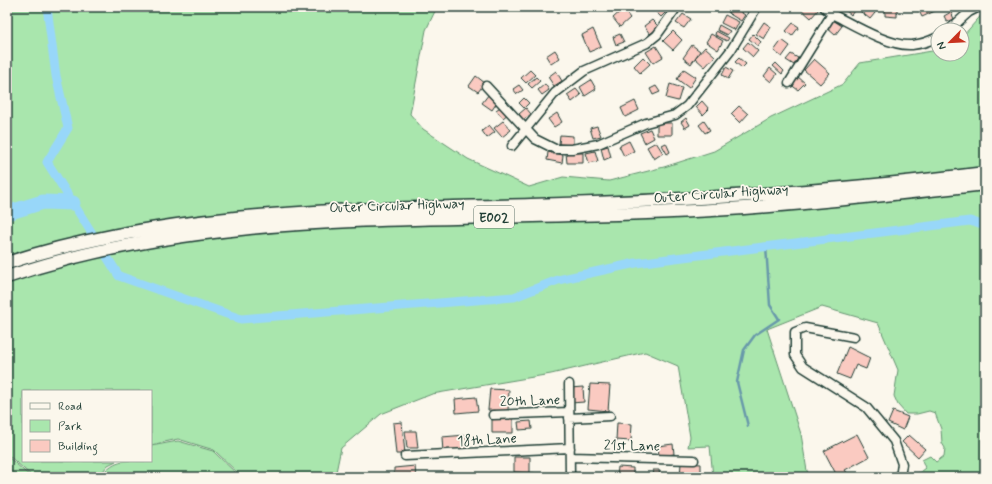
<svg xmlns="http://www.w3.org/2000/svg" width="992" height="484" font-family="Mynerve,sans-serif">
	<rect width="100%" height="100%" fill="#fbf7ec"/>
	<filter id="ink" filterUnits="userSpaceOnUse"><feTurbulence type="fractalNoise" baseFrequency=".025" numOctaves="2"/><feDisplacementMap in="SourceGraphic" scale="8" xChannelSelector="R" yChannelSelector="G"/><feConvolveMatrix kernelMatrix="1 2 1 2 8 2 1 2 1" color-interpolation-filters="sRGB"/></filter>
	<g filter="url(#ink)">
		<path fill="#a9e6ad" stroke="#649270" d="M7,7H437L426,30L410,114L423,129L468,159L529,187L563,177L609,181L664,167L714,151L771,118L843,84L860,63L938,50V54H962V37L985,11V477H910L911,475H916L925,468L922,460L930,456L936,462L944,456L945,448L942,443L941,429L935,413L929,411L917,414H906L898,405L894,396L898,370L878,323L822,307L767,329L801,434L807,471L811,477H713L710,446L688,447L690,437L678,366L645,352L551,374L432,394L381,414L341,448L335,477H242L214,450L178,439L151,445V391H23V461H116L108,465L98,477H33L7,454Z
			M178,441L213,451L240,477H99C118,456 125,461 151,461V446Z
			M7,456L31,477H14L12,472L7,470Z"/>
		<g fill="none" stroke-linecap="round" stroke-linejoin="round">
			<path stroke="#6899aa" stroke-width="2.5" d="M748,426L737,382L744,350L755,335L779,319L770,305L766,246"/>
			<path stroke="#98d7f9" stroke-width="9" d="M47,7L56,76L68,128L47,162L119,276L241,319L514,297L558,280L636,263L970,221L985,226"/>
			<path stroke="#98d7f9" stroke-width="15" d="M7,213L43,202L73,203"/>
		</g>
		<path fill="#facac1" stroke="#1f3d34" d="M655,7H671L661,17L653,9Z
			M733,7L745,15L741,21L728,13Z
			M803,7H817L819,9L811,18L801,9Z
			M846,7H857L851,15L844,9Z
			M864,7H869L875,13L870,19L860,11Z
			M885,7H897V17L885,16Z
			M917,7H936L937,10L922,17Z
			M623,9L630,18L620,27L613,18Z
			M951,12L954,19L947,22L944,16Z
			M683,14L691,19L684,28L676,23Z
			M725,15L739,22L735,30L721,23Z
			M652,20L659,27L650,34L644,26Z
			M833,20L842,26L835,35L827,28Z
			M764,22L771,27L764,39L756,34Z
			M793,23L799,27L792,36L786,31Z
			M719,25L730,31L727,35L717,30Z
			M593,29L601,47L589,52L582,35Z
			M673,31L682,40L673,50L663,41Z
			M716,31L729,38L727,41L715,35Z
			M620,34L624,42L616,45L613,37Z
			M711,34L723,41L718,50L706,42Z
			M753,34L761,42L758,46L749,39Z
			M782,40L790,46L782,57L774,51Z
			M748,42L758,51L753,57L743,48Z
			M692,45L700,51L691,64L683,58Z
			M656,46L663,57L653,63L646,52Z
			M705,47L715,56L705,67L695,58Z
			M555,50L560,58L551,64L546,56Z
			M791,54L798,58L794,65L786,60Z
			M643,57L650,64L640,73L634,66Z
			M739,58L746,64L742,68L735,62Z
			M814,59L830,73L820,84L804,70Z
			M776,63L784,71L782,74L773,66Z
			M726,67L733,71L728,79L722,75Z
			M770,68L777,74L771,82L764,76Z
			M684,69L696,77L689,88L677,79Z
			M530,70L535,75L526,83L521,78Z
			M556,71L562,81L554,86L548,77Z
			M476,76L485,83L478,92L469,86Z
			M797,76L805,83L798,90L790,84Z
			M536,77L540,81L532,88L528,84Z
			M591,80L596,89L585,96L580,87Z
			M545,84L549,90L542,95L538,90Z
			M670,84L682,88L678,101L666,98Z
			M519,85L523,90L517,94L513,89Z
			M656,86L660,92L653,95L650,89Z
			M576,89L581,95L572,102L567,95Z
			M489,94L498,101L492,110L482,103Z
			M524,98L529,103L524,108L519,103Z
			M635,101L639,110L625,117L621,108Z
			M702,101L709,109L703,115L696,107Z
			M503,105L509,113L503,118L496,110Z
			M739,106L748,114L740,123L731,114Z
			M526,108L531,114L523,120L519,114Z
			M557,113L562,122L554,127L548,119Z
			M686,118L690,125L685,128L681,122Z
			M503,121L511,130L502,137L494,128Z
			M704,121L710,130L705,133L699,125Z
			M657,123H672V135H657Z
			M489,125L495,132L487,138L482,131Z
			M597,126L601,136L593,138L590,128Z
			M650,129L654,138L645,143L640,133Z
			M560,135L573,136V145L559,144Z
			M629,141L634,151L624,156L619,146Z
			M656,142L663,153L654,159L647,147Z
			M666,143L670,152L667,154L662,145Z
			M608,146L611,157L604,160L601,148Z
			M595,151L598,161L589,163L586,153Z
			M548,152L563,155L562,163L547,160Z
			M566,153H583V163H567Z
			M848,347L870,358L866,369L856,365L850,379L837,374Z
			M590,384L610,385L608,411L588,409Z
			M583,387L584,402L571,403L570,388Z
			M490,389L509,390L508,411L488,410Z
			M476,397L478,411L456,413L455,399Z
			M893,411L908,417L903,430L888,423Z
			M513,418V433H492V419Z
			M531,421L532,429L519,430L518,422Z
			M402,422L405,454H396L393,423Z
			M617,423L632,424L631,441L616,440Z
			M405,431H416L418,448H407Z
			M857,434L869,457L845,470L850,477H839L837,474H836L824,451Z
			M466,435L468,452L443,453L442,437Z
			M909,435L925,449L918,457L902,442Z
			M673,444L674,454L659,456L658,446Z
			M514,457H530V473L514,472Z
			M681,463L701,464V477H680Z
			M415,466L416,477H394V468Z
			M618,467L633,468V477H617Z
			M653,470H659L660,477H654Z
			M534,473V477H514V474Z"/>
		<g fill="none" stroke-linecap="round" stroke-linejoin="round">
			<defs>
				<path id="minor" d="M824,7L832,14C852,24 890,47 912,45C921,44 930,41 938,37
					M964,7L969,12L979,7
					M949,30L969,12
					M789,83L832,14
					M486,86L535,139L555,149H572L598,144L646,123L675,115L687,106L731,50L757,7
					M512,146L555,93L584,71L647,43L657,35L677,7
					M854,337L805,328L795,332V355L803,367L866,407L894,441L902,464L900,477
					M569,384L570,477
					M493,415L569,412
					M569,418L610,416
					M405,456L570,448
					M570,457L694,460"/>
				<path id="highway" d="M7,263C177,208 354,210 531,205C683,201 834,192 985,173
					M7,277C188,215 381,221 570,215C628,214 686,212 744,208C824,202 905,193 985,184"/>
			</defs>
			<use href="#minor" stroke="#1f3d34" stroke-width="11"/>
			<use href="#highway" stroke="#1f3d34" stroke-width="15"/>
			<use href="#minor" stroke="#fbf7ec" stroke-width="8"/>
			<use href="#highway" stroke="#fbf7ec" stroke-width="12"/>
		</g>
	</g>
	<g text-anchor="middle" stroke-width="3.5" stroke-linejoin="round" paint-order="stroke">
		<rect fill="#fbf7ec" stroke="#61756b" stroke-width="1" x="474" y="206" width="40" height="22" rx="3"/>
		<g font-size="13" font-weight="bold" fill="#1f3d34">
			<text x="494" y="222">E002</text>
		</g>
		<g font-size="14" fill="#1f3d34" stroke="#fbf7ec">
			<text transform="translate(721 193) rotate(-4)" y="5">Outer Circular Highway</text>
			<text transform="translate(397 205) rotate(-2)" y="5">Outer Circular Highway</text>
			<text transform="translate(530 400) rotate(-2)" y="5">20th Lane</text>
			<text transform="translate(487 439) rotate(-3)" y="5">18th Lane</text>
			<text transform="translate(632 445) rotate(1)" y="5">21st Lane</text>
		</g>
	</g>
	<rect width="992" height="484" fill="none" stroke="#fbf7ec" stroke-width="24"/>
	<rect x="12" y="12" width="968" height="460" fill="none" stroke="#1f3d34" stroke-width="1.5" filter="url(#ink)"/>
	<rect x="22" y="390" width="130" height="72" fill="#fbf7ec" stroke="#a3ada2"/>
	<rect x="30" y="403" width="20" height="6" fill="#fbf7ec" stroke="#a3ada2"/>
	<text x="58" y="410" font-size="12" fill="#1f3d34">Road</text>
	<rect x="30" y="420" width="20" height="12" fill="#a9e6ad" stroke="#a3ada2"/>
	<text x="58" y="430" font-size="12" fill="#1f3d34">Park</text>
	<rect x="30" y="440" width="20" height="12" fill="#facac1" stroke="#a3ada2"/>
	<text x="58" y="450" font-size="12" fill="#1f3d34">Building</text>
	<g transform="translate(950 42) rotate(246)"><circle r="19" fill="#fbf7ec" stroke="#a3ada2"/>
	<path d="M0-3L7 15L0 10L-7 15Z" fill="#c8321e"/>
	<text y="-6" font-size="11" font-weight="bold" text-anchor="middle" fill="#1f3d34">N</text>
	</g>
</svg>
